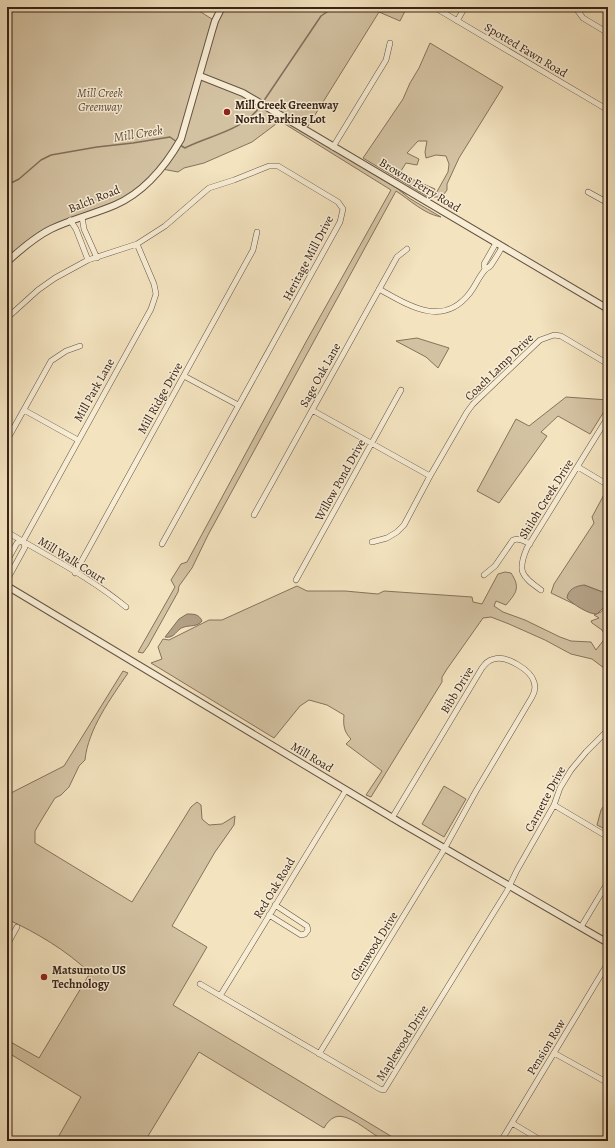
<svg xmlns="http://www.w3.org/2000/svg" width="615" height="1148" font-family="Alegreya,serif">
	<rect width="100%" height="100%" fill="#f3e3bf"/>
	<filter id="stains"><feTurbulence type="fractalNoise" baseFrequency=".005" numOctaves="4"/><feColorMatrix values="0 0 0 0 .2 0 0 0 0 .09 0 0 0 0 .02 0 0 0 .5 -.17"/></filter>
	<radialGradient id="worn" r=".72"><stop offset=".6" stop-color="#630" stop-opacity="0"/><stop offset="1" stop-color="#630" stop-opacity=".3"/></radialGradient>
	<path fill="#d3c2a2" stroke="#86725c" d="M7,7H193L215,21L222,7H407L400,21L379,12L305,131L282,119L398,189L409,198L441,217C424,214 410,200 396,191L208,535L192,568L179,586L178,592L148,646L143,653L138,652L175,587L171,580L181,564L187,562L307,340L391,190L280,121L252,142L204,163L184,168L178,172L162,169L134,194L49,230L7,262Z
		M430,43L503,87L459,158L447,184V190L442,197H434L448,172L449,164L446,156L436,155L426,158L425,152L427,141H418L407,153L419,159L417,165L406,163L401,171L414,180L435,189L430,198L363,158L403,99L410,83L419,68Z
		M417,338L449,348L438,368L426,357L396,341Z
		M566,397L608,400V405L590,434L558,416L541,432L547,436L499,503L477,491L516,419L529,426Z
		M607,489L608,490V594L584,585L568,599L574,604L551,593L554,584L594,523L592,517Z
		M505,572L511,573C521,588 516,593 506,605L496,601L494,606L503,612L525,620L560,637L571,641L591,642L596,650L606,637L602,630L592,623L591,621L599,618L594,615L601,612L608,603V644L607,645V654H608V671L592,659L571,654L545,640L509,624L491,617L483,618L447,669L442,677V682L371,797L366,795L382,771L346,744L351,739C344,732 343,725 344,715L327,705L309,700L300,706L274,738L151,663L162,659L158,647L163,639L169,640L209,620H222L297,586L307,591H345L378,594L384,591L472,597L473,602L482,604L498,574Z
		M123,671L128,673C111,698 88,729 85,760L79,766L69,787L61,795L55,798L42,819L35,831V843L132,902L191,807L197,802L201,805L202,819L209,825L222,824L235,816L234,825L215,852L172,926L207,947L173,1005L399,1141C395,1141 390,1142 386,1141C372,1136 350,1112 335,1117C330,1119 326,1124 324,1128L199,1052L145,1141H56L81,1097L7,1052V1040L39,1058L90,973C66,950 37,933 7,919V795L64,766Z
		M444,786L466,799L444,837L422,824Z
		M608,800V820L603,828L597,825L601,810Z"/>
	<path fill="#b3a186" stroke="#826e5a" d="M584,585L608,594V603L597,614C590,615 572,604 567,598C568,589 576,586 584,585Z
		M187,614C194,614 199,614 202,621C197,627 191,625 184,627C176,629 175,639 165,637L179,619Z"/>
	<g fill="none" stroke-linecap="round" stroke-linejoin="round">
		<path stroke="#826e5a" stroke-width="1.5" d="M263,102L321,16L334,7
			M180,145L185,148C210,135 244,131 261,105
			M7,185L19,179L41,160L51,155L97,147L133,143L170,137L177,142"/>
		<defs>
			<path id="minor" d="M434,7L608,110
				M575,7L583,18L608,33
				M457,21L465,7
				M333,147L386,60L390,43
				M588,192L608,203
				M82,217L84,229L97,258
				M70,220L76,229L88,260
				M485,270L484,264L496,243
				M379,289C408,305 442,328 469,294C475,287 478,278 484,271C486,268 489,268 491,265C495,259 499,253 502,247
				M7,318L38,290L55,278L88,260L137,244L165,226L209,188L234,180L269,166H278L338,202L343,209L340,222L162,544
				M184,376L238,405
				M24,410L78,440
				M312,410L430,476
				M7,440L51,361L66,351L80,346
				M578,467L608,485
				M254,515L397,257L407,249
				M7,532C47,556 90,577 126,607
				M372,542L387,538L397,532L404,525L430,476L467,412L473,404L540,340L554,335L561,336L608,364
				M7,561L17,543L23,541L151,309L156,294L154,284L137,244
				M75,573L253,250L257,232
				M484,575L495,566L513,540C519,538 524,541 530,544
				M7,580L25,547L23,541
				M296,580L401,390
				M541,590C521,576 517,571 527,548L608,417
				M554,805L608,837
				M269,915L301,935L305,934L308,930L307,926L275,905
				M581,927L608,882
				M7,945L17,927
				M200,984L380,1089L384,1090L507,891L517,870L554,805L560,788L571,770L586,752L608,730
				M220,996L346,790
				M554,1053L608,1083
				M319,1054L442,853L476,791L532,697C535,692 536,688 534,682C531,670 506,655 494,659C488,660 485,664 482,668L392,818
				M512,1123L542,1141
				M501,1141L608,963"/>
			<path id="tertiary" d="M200,76L243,93L608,309
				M7,262C20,250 35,237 51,229C72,219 94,214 115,205C145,192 165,167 181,139L212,31L215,21L222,7
				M7,586L401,823L608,943"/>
		</defs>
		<use href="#minor" stroke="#675241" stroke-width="6"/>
		<use href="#tertiary" stroke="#675241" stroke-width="8"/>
		<use href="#minor" stroke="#f7edd5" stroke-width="5"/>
		<use href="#tertiary" stroke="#f7edd5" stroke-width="6"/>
	</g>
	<g fill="#8f2418" stroke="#f7edd5" stroke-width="1.5">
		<circle cx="227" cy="112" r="4"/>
		<circle cx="44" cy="977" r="4"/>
	</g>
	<g text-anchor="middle" stroke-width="3" stroke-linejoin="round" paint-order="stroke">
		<g font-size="12" fill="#382217" stroke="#f7edd5">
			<text transform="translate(526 50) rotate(31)" y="4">Spotted Fawn Road</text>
			<text transform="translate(420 185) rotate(31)" y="4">Browns Ferry Road</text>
			<text transform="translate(94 199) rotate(-22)" y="4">Balch Road</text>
			<text transform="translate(308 258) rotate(-62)" y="4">Heritage Mill Drive</text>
			<text transform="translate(499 367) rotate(-44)" y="4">Coach Lamp Drive</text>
			<text transform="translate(320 375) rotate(-61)" y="4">Sage Oak Lane</text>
			<text transform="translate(94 390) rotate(-61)" y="4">Mill Park Lane</text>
			<text transform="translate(160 398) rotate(-61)" y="4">Mill Ridge Drive</text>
			<text transform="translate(340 480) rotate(-61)" y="4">Willow Pond Drive</text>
			<text transform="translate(546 499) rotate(-58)" y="4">Shiloh Creek Drive</text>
			<text transform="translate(72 560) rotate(32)" y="4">Mill Walk Court</text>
			<text transform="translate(457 690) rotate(-59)" y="4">Bibb Drive</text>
			<text transform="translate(312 757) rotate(31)" y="4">Mill Road</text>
			<text transform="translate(545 799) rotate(-62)" y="4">Carnette Drive</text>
			<text transform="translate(274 888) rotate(-59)" y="4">Red Oak Road</text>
			<text transform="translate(374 946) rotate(-58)" y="4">Glenwood Drive</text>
			<text transform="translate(402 1043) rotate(-58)" y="4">Maplewood Drive</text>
			<text transform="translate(546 1047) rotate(-59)" y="4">Pension Row</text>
		</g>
		<g font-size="12" font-style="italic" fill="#5f4a3a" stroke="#f7edd5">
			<text x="100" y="97">Mill Creek<tspan x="100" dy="14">Greenway</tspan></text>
		</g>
		<g font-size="12" font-weight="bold" fill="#382217" stroke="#f7edd5" text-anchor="start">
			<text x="235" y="109">Mill Creek Greenway<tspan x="235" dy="14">North Parking Lot</tspan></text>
			<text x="52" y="974">Matsumoto US<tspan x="52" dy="14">Technology</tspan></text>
		</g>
		<g font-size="13" font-style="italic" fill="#634e3e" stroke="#f7edd5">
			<text transform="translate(138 133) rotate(-9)" y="5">Mill Creek</text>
		</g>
	</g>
	<rect width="615" height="1148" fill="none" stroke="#f3e3bf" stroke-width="24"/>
	<rect x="8" y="8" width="599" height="1132" fill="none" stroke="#382217" stroke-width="2"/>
	<rect x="12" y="12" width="591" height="1124" fill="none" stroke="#382217"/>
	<rect width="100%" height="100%" filter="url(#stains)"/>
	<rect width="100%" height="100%" fill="url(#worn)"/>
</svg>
